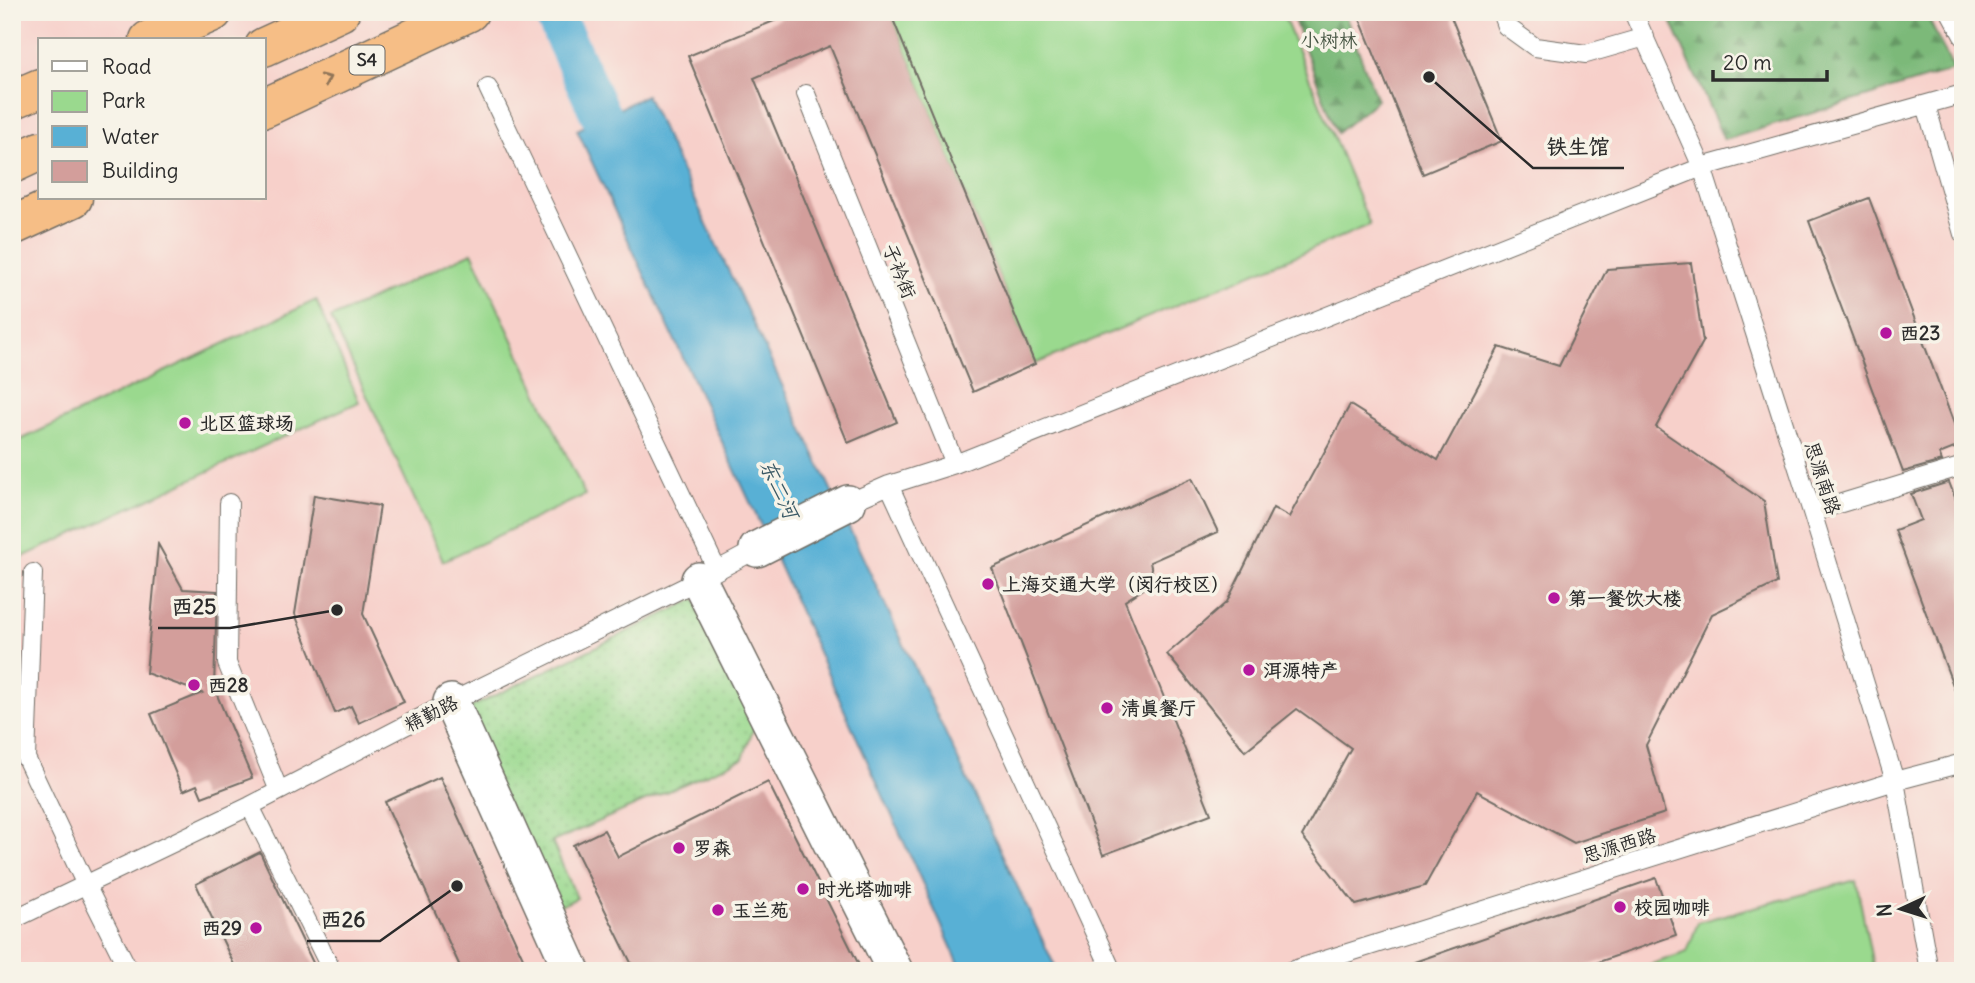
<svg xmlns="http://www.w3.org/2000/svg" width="1975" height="983" font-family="Delius,'LXGW WenKai TC',sans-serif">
	<defs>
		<pattern id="grass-dots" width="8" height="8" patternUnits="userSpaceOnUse" patternTransform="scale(1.75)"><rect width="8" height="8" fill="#9ad98e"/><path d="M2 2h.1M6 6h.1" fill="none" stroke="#85ba7b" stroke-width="1.8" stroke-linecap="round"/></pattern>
		<pattern id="forest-firs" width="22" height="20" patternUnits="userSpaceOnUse" patternTransform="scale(1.75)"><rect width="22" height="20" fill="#7bb979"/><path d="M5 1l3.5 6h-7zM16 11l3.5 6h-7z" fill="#659763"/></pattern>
	</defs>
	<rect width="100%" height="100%" fill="#f7f3e8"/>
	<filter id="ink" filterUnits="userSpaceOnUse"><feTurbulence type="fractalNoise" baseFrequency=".0143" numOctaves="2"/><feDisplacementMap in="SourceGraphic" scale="14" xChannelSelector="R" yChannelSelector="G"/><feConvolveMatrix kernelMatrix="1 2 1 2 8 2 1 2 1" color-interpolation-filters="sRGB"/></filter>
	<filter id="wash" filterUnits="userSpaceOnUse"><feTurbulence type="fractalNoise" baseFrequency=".00686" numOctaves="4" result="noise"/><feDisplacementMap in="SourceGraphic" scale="28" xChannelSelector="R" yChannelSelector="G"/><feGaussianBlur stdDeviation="1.57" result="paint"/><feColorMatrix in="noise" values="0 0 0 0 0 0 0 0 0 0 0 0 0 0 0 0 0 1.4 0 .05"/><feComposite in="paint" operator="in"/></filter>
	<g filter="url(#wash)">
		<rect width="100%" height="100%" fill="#f4e7d0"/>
		<path fill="#f7d0ca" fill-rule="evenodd" d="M12,12H1963V971H12ZM40,40H264V198H40Z"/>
		<path fill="url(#grass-dots)" stroke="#62825c" stroke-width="2" d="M695,599L755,724L743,758L552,842L577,898L556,908L463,711Z"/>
		<path fill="url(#forest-firs)" stroke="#537252" stroke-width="2" d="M1291,12H1344L1377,100L1337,133Z
			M1667,12H1925L1954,70L1724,140Z"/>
		<path fill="#9ad98e" stroke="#62825c" stroke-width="2" d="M890,12H1282L1370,225L1035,364Z
			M472,252L585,495L443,561L331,318Z
			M316,300L359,402L12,562V444Z
			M1856,880L1874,971H1632L1687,952L1698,922Z"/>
		<path fill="#58b0d5" stroke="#426e80" stroke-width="2" d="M646,95L1057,971H962L769,543L577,130Z"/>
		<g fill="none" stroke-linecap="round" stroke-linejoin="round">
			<path stroke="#58b0d5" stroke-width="40" d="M553,12L625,168"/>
		</g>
		<g id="blocks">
			<path fill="#d39e9b" d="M796,12H890L1035,364L973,392L830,46L754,78L897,422L848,443L688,56Z
				M1357,12H1449L1502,141L1423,174Z
				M1869,198L1962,445L1939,454L1942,461L1903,472L1809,221Z
				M1691,263L1703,342L1656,427L1764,501L1777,583L1712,614L1646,745L1665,813L1574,843L1477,791L1425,886L1356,905L1302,836L1351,748L1297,709L1245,751L1167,654L1227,602L1273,508L1289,517L1350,405L1438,460L1499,347L1559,366L1607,269Z
				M1192,478L1218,532L1150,562L1154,582L1125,601L1211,814L1103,855L992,568Z
				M1949,482L1963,518V704H1960L1895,530L1921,520L1911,494Z
				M314,495L380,506L363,614L404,702L359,723L351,706L335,713L295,614Z
				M158,544L183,589L217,591L214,688L252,778L202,797L197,785L183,791L151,714L202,693L146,673Z
				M440,777L529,971H462L385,802Z
				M768,782L862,971H635L573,845L604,830L618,857Z
				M260,852L266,865L317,971H237L196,884Z
				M1656,878L1676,935L1573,971H1404L1403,966Z"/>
		</g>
	</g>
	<g filter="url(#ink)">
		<use href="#blocks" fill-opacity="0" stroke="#716d65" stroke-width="2"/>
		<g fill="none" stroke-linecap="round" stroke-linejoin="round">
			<defs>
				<path id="lane" d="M1501,12L1506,26L1535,47L1586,54L1645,37
					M1633,12L1702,167L1812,512L1895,781L1929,971
					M1950,12L1963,36
					M488,88L717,570
					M806,94L955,464
					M1926,105L1963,234
					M889,485L1112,971
					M229,503L227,663L279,791
					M848,503L889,485L955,464L1702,167L1963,94
					M1812,512L1963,466
					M33,573L26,758L86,885L129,971
					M250,806L332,971
					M12,920L250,806L451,702L699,580L757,549
					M1290,971L1895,781L1963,763"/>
				<path id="street" d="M757,549L848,503
					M699,580L895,971
					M451,702L572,971"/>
				<path id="highway" d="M149,40L213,12
					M264,47L340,12
					M12,100L40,88
					M264,108L469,12
					M12,164L40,151
					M12,226L73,198"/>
			</defs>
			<use href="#lane" stroke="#716d65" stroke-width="20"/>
			<use href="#street" stroke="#716d65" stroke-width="38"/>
			<use href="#highway" stroke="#716d65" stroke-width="41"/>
			<use href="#lane" stroke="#fff" stroke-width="18"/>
			<use href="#street" stroke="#fff" stroke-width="35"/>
			<use href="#highway" stroke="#f6be86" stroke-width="38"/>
		</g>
		<defs><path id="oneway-chevron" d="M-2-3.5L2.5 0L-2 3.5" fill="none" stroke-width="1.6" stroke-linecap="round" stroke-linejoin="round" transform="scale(1.75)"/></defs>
		<use stroke="#907458" href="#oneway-chevron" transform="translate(326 79) rotate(-25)"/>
	</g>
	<g fill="#b5179e" stroke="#f7f3e8" stroke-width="2.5">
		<circle cx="1886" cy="333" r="7"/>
		<circle cx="185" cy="423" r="7"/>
		<circle cx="988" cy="584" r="7"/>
		<circle cx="1554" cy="598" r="7"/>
		<circle cx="1249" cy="670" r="7"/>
		<circle cx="194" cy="685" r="7"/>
		<circle cx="1107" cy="708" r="7"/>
		<circle cx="679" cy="848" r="7"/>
		<circle cx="803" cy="889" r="7"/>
		<circle cx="1620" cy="907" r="7"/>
		<circle cx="718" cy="910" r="7"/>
		<circle cx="256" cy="928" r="7"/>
	</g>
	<g text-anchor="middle" stroke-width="7" stroke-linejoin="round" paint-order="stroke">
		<rect fill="#f7f3e8" stroke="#686764" stroke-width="2" x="349.5" y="45.5" width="35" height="29" rx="5"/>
		<g font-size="18" font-weight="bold" fill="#2b2b2b">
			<text x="367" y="66">S4</text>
		</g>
		<g font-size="19" fill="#475644" stroke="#f7f3e8">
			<text x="1329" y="47">小树林</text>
		</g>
		<g font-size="19" fill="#2b2b2b" stroke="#f7f3e8">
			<text transform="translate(900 271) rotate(68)" y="7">子衿街</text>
			<text transform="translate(1823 478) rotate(72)" y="7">思源南路</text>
			<text transform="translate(431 713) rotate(-27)" y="7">精勤路</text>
			<text transform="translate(1619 845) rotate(-17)" y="7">思源西路</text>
		</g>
		<g font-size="19" font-weight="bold" fill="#2b2b2b" stroke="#f7f3e8" text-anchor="start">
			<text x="1900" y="340">西23</text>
			<text x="199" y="430">北区篮球场</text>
			<text x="1002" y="591">上海交通大学（闵行校区）</text>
			<text x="1568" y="605">第一餐饮大楼</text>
			<text x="1263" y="677">洱源特产</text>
			<text x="208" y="692">西28</text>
			<text x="1121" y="715">清真餐厅</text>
			<text x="693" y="855">罗森</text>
			<text x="817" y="896">时光塔咖啡</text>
			<text x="1634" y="914">校园咖啡</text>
			<text x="732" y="917">玉兰苑</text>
			<text x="242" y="935" text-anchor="end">西29</text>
		</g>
		<g font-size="21" font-style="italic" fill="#3b5a66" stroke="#f7f3e8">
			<text transform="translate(779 489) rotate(65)" y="7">东二河</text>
		</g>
	</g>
	<path fill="none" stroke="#2b2b2b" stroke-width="2.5" d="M1429 77L1533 168H1624M337 610L230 628H158M457 886L380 941H307"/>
	<g fill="#2b2b2b" stroke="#f7f3e8" stroke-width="2.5">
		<circle cx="1429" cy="77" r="7"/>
		<circle cx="337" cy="610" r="7"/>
		<circle cx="457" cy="886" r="7"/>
	</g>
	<g font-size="21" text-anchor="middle" font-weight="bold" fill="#2b2b2b" stroke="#f7f3e8" stroke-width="7" stroke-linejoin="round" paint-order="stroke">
		<text x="1578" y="154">铁生馆</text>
		<text x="194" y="614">西25</text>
		<text x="343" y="927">西26</text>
	</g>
	<rect width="1975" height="983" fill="none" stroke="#f7f3e8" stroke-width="42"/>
	<rect x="38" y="38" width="228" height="161" fill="#f7f3e8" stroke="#a5a39c" stroke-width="2"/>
	<rect x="52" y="61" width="35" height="10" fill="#ffffff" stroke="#a5a39c" stroke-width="2"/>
	<text x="102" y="74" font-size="21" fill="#2b2b2b">Road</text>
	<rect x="52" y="91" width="35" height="21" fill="#9ad98e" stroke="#a5a39c" stroke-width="2"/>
	<text x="102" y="108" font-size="21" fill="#2b2b2b">Park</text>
	<rect x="52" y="126" width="35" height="21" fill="#58b0d5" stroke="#a5a39c" stroke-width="2"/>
	<text x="102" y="144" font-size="21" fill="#2b2b2b">Water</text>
	<rect x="52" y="161" width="35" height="21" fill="#d39e9b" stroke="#a5a39c" stroke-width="2"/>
	<text x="102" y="178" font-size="21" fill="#2b2b2b">Building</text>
	<g transform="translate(1901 909) rotate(266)" stroke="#f7f3e8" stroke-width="5" paint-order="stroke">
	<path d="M0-5L12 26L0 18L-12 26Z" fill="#2b2b2b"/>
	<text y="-10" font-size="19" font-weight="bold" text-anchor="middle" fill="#2b2b2b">N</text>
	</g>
	<path d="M1713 70v10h114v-10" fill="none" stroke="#2b2b2b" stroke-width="3.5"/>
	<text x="1723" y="70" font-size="21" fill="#2b2b2b" stroke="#f7f3e8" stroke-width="5" paint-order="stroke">20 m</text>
</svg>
